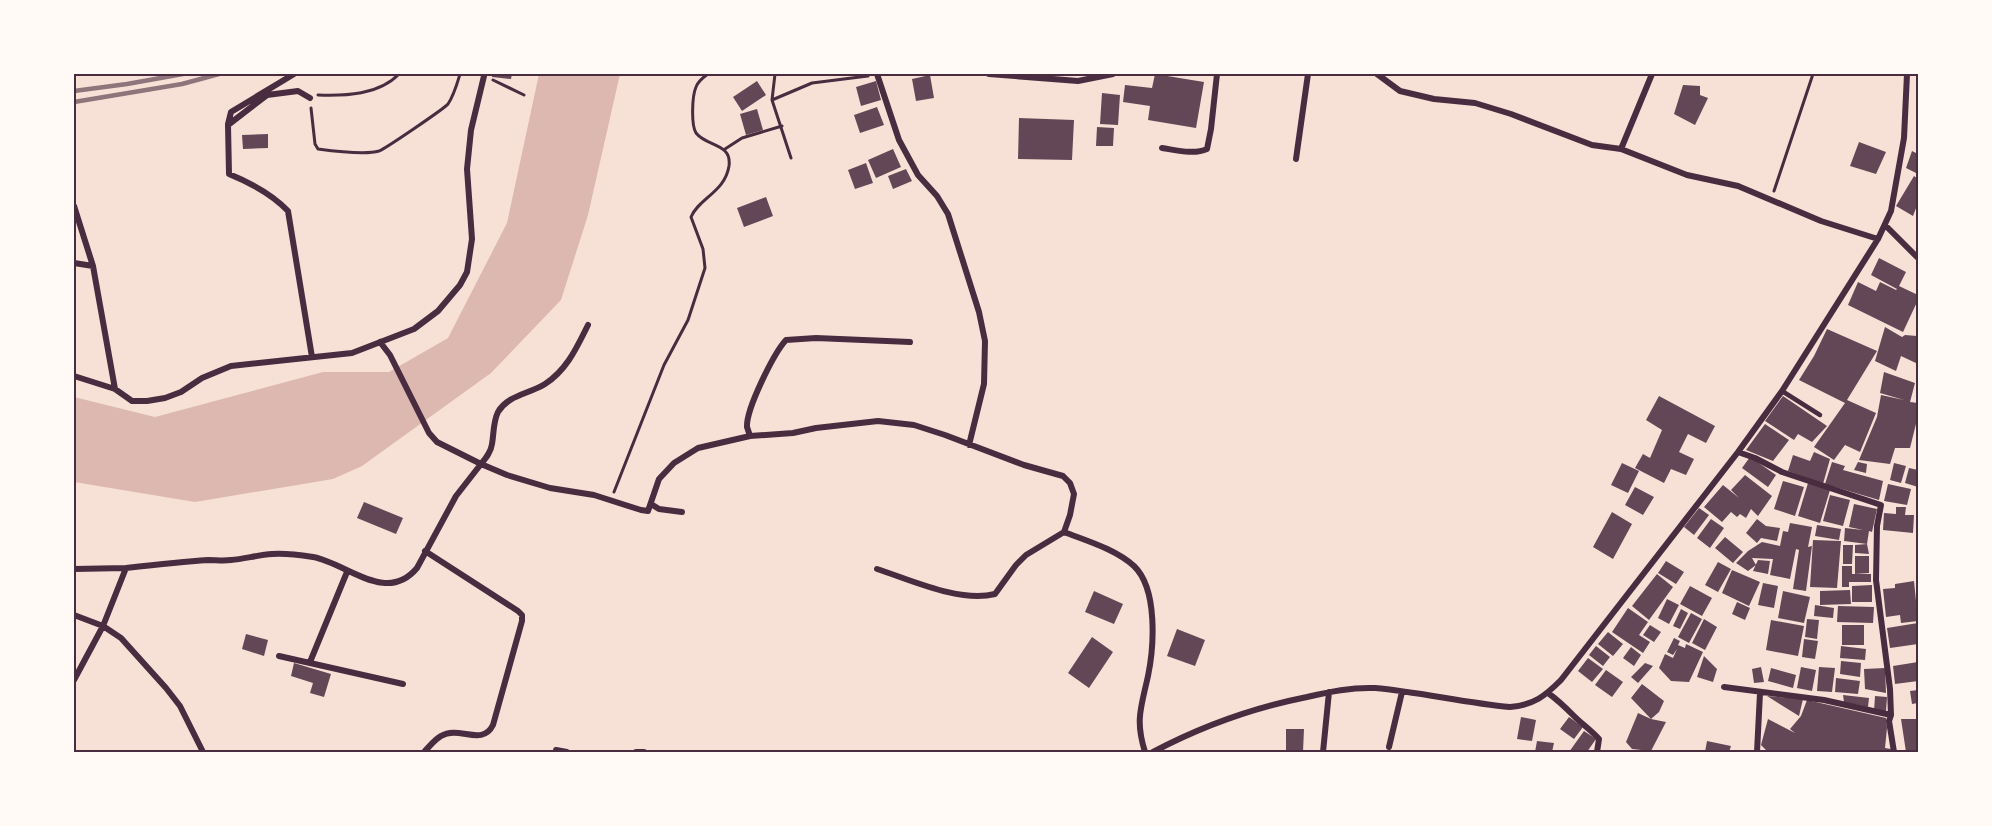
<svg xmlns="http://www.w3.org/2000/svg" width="1992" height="826" font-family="'Source Sans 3',sans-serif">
	<rect width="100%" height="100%" fill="#f7e1d7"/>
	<path fill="#dcb8b0" d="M539,74H620L588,215L561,300L491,373L362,466L333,479L195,502L74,482V397L155,417L323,372H389L448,338L507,223Z"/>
	<path fill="#644757" d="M492,74H512L511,79L492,77Z
		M1155,74L1204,82L1196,128L1148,120L1150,106L1123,102L1125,85L1152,88Z
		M930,75L934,98L916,101L912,79Z
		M757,81L766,95L742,111L733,97Z
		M876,81L881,100L861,106L856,87Z
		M1683,85L1700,86V95L1708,98L1695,125L1674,114Z
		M1102,93L1120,95L1118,125L1100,124Z
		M877,107L884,125L860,133L854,115Z
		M757,109L763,130L746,135L740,114Z
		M1019,118L1074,120L1072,160L1018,159Z
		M1097,127L1114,128L1113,146H1096Z
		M268,134V148L243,149L242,135Z
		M1859,142L1886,152L1876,174L1850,166Z
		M893,149L901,167L876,178L868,160Z
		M1912,151L1918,154V174L1906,168Z
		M866,163L873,183L855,189L848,170Z
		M906,169L912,181L893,189L888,176Z
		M1914,176L1918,179V203L1913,216L1896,206Z
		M766,197L773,216L744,227L737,208Z
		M1879,258L1906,272L1899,286L1918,295V300L1903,332L1848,305L1858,282L1876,291L1880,282L1896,290L1897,289L1871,275Z
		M1885,327L1902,337L1905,335L1917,336L1918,364L1901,356L1896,371L1875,361Z
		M1827,329L1877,351L1847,400L1876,413L1860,452L1845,445L1834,460L1814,447L1845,403L1799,380L1814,356Z
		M1884,372L1915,383L1910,402L1918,403L1916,424L1910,448H1895L1890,464L1859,460L1877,417L1881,395L1904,400L1880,393Z
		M1659,396L1715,426L1706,443L1688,434L1679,452L1694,459L1686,475L1671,469L1664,483L1635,468L1643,454L1650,458L1662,430L1646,420Z
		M1783,396L1827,426L1812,442L1798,434L1794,440L1765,421Z
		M1765,424L1789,440L1773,461L1746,450Z
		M1814,452L1830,459L1823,484L1788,471L1793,455L1810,461Z
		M1750,457L1776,475L1768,487L1742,468Z
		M1832,462L1845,466L1843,470L1883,481L1879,500L1825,484Z
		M1858,462L1867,464L1866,473L1854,470Z
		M1622,463L1639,471L1628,493L1611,485Z
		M1894,463L1906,466L1901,483L1890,480Z
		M1909,468L1918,470V487L1905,483Z
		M1745,475L1772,496L1758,516L1751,509L1746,518L1740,514L1737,517L1731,512L1722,522L1704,507L1723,485L1739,498L1731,490Z
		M1783,481L1804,487L1795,516L1774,509Z
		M1808,483L1830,490L1820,523L1798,516Z
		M1888,484L1911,489L1907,505L1884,501Z
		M1635,487L1654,497L1643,515L1625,505Z
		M1830,495L1850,500L1843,526L1823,521Z
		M364,502L403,518L396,534L357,518Z
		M1854,504L1877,509L1872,532L1869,531L1867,544L1844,541L1845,528L1863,530L1849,527Z
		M1896,507H1906L1905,515H1914L1913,533L1883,530L1884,513L1896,514Z
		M1699,508L1709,515L1694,535L1684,527Z
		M1612,512L1632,524L1613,559L1593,547Z
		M1711,519L1724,528L1710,548L1697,538Z
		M1757,519L1766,526L1780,528L1777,541L1761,538L1757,543L1746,533Z
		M1790,523L1812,527L1808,547L1812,546L1806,591L1793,589L1799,550L1796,549L1790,579L1770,575L1773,559L1752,558L1756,565L1748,571L1736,563L1748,551L1762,542L1780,546L1783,531L1788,532Z
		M1817,525L1841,529L1839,540L1815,536Z
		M1725,537L1743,552L1733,563L1715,548Z
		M1813,540L1841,541L1837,588L1810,587Z
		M1867,544L1869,554L1855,553V545Z
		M1843,545H1853L1852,564H1843Z
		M1855,556H1869V573L1855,574Z
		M1758,560L1770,561L1768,574L1753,571Z
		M1666,561L1684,572L1676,584L1658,573Z
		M1718,562L1731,569L1718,592L1705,585Z
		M1842,566H1852V574H1871V582H1849V587H1842Z
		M1732,570L1760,582L1749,606L1722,593Z
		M1657,574L1673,587L1649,620L1632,606Z
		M1914,581L1918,621L1901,623L1900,615L1886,617L1883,589L1895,588V584Z
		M1763,583L1778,586L1774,608L1758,605Z
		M1872,585V602H1852V586Z
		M1690,586L1712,598L1702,616L1680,604Z
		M1850,590L1851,604L1820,605V591Z
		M1094,591L1123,604L1114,624L1085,612Z
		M1783,591L1810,597L1804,623L1778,618Z
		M1667,599L1679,605L1669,624L1658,618Z
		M1737,602L1750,608L1745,620L1732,614Z
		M1815,605L1834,608L1833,618L1814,616Z
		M1838,606L1874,607L1873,623L1837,622Z
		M1628,608L1648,622L1639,635L1650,642L1643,653L1612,632Z
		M1681,609L1688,613L1680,629L1673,626Z
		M1691,613L1702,619L1689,643L1678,637Z
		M1704,619L1717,627L1705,650L1692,643Z
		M1807,619L1819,620L1817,639L1805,637Z
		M1771,620L1804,626L1798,656L1766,650Z
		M1918,623V644L1890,648L1887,628Z
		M1650,625L1661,632L1654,642L1643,635Z
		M1842,625H1864V645H1842Z
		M1177,629L1205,640L1195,666L1167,656Z
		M1608,632L1623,644L1613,656L1598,644Z
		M246,634L268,640L264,656L242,649Z
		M1092,637L1113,652L1089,688L1068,673Z
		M1674,638L1680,641L1678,645L1685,648L1686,644L1703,652L1689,682L1671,681L1659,668L1665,654L1673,658L1677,649L1673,655L1667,652Z
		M1804,639L1818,641L1815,659L1802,657Z
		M1596,646L1610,657L1603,666L1589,655Z
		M1841,646L1866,649L1865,660L1840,658Z
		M1631,647L1641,655L1634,666L1623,658Z
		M1704,656L1717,669L1713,682L1697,677Z
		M1588,658L1603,669L1592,682L1578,671Z
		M1841,661L1861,663L1860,677L1840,674Z
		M1918,662V681L1895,684L1893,666Z
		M294,663L331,674L324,697L310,693L313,683L291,676Z
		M1645,663L1653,666L1638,683L1631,677Z
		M1761,667L1764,682L1754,683L1752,669Z
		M1801,667L1816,670L1812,691L1797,688Z
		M1819,667L1835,668L1832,692L1817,691Z
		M1771,668L1796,675L1793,688L1768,681Z
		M1885,668L1886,693L1865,689L1864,669Z
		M1606,670L1623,682L1612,697L1595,685Z
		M1836,678L1860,681L1858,694L1835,692Z
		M1642,684L1664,701L1659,712L1651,719L1666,722L1651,751L1632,749L1626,742L1638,713L1651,719L1631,698Z
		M1918,690V703L1912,704L1910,691Z
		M1843,695L1869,698L1868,707L1844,702Z
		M1767,696L1803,699L1799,716Z
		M1875,696L1887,697L1886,711H1874Z
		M1807,700L1886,718L1887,728L1885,748L1891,749V752H1768L1761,745L1768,719L1795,733L1790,729L1801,716Z
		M1521,717L1536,720L1532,741L1517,739Z
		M1569,717L1583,727L1574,739L1560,729Z
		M1901,719H1918V752H1906Z
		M1286,729H1304L1303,752H1286Z
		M1584,731L1596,739L1587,752H1569Z
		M1537,741L1554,743L1552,752H1535Z
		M1707,741L1731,746L1729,752H1705Z"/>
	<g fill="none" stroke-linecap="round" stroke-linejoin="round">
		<path stroke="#4a2c40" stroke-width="3" d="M775,74L772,100L812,83L868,76
			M493,80L524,95
			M318,95C345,96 379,95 399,74
			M772,100L791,158
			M311,108L315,144L318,149C333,151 366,155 379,151C385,149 445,108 448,104C454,95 457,84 460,74
			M725,149L742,138L782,126
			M1774,191L1813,74
			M614,492L664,365L688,320L705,268L703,249L691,217C699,198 725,192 729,166C732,143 707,147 696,133C691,125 692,96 696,87C698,81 704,77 708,74"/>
		<path stroke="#4a2c40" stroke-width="4.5" d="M1782,391L1820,415"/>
		<path stroke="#4a2c40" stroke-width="6" d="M877,74L899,140L918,175L937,196L948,214L979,312L985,341L984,384L969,445
			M989,74L1078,81L1113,74
			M1377,74L1400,91L1434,99L1475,103L1511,114L1592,145L1621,149L1687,175L1738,186L1821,221L1878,239
			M310,98L298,91L267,95L228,125L229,174C251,183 272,194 288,211L312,357
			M228,124L231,112L294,74
			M1162,148C1176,150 1194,155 1207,149L1211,129L1217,74
			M1621,149L1652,74
			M1296,159L1308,74
			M74,206L93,266L115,389
			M1885,225L1918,258
			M74,263L93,266
			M380,342L390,355L429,433L437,442L481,464C486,458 491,452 492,444C494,433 493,422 498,412C508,395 529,394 545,384C567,370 577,347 588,325
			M74,376L115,389L132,401H147L165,398L181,392L202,378L231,366L352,353L414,329L438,311L460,285L467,272L472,239L467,169L471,130L484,76
			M750,436C749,433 748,430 747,427C746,409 774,353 786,340L816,338L910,342
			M1738,452L1755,458L1782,472L1881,505L1877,526L1876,580L1890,689L1891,715L1889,721L1894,752
			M651,504L659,509L682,512
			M648,511L659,479L674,463L698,448L750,436L793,433L816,428L878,421L914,425L945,435L1024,465L1063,476L1070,483L1074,494L1070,515L1064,532C1087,541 1115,549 1134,566C1158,589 1154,647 1148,676C1141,708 1135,720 1145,752
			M74,569L126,568
			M877,569C911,580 960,603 995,594L1016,565L1026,555L1064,532
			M74,615L103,626L121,638L166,688L180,706L203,752
			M279,656L403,684
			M310,662L347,572
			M74,680L103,626L126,568C153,565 180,562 208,560C216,560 223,561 231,560C244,559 258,555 272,554C284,553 300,555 313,557C347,563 386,605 417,568L456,496L481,464L507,475L550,488L594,495L641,510L648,511
			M1724,687L1824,700L1891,715
			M1548,693C1558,700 1565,707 1574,716C1582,724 1591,730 1599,739L1597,752
			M1389,747L1402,692
			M556,750L567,752
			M424,752C429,747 435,739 441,736C459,725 482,747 493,725L522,621V615L518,611L425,551
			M636,752H644
			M1153,752C1202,726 1252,708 1307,697C1329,692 1352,687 1375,688C1420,692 1465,703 1510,707C1534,705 1545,696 1561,680L1738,452L1782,391L1878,239L1891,211L1904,138L1907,74
			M1323,752L1329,692
			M1757,752L1760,693"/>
		<path stroke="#8f747c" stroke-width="4.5" d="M74,91L127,84L183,74
			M74,102L182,84L219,74"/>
	</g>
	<rect width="1992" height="826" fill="none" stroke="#fffaf5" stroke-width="150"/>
	<rect x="75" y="75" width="1842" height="676" fill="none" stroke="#4a2c40" stroke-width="2"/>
</svg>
